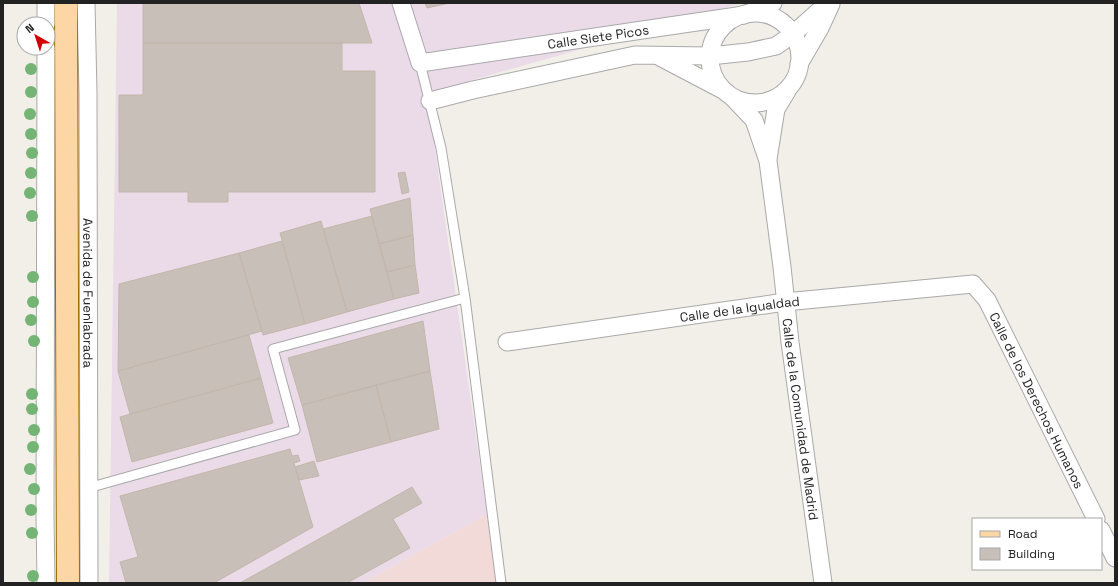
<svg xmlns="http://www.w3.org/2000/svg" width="1118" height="586" font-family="'Space Grotesk',sans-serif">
	<rect width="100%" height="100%" fill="#f2efe9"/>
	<path fill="#f2dad9" d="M487,514L497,583H363Z"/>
	<path fill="#ebdbe8" d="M117,3H743L427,93L487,514L363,583H109Z"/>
	<path fill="#c7bfb8" stroke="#c4b6ab" d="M143,3H359L372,43H143Z
		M425,3H450L427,8Z
		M143,43H342V71H375V192H228V202H188V192H119V95H143Z
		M405,172L409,192L402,194L398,173Z
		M410,198L413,235L379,244L370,209Z
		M372,216L394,299L347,312L323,229Z
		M321,221L347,312L305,324L280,233Z
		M413,235L415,265L387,272L379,244Z
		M282,241L305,324L263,335L239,253Z
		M239,253L262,331L118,371L119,284Z
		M415,265L419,293L394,299L387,272Z
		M423,321L430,371L302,405L288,358Z
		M249,335L261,378L130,414L118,371Z
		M430,371L439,429L391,442L376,385Z
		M261,378L273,423L132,462L120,417Z
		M376,385L391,442L317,462L302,405Z
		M290,449L292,456L298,455L300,461L294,463L313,527L214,583H126L120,562L138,557L120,496Z
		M314,461L319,476L299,480L295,467Z
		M412,487L422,503L393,519L410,548L347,583H240Z"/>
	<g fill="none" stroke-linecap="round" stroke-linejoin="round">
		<defs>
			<path id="service" d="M420,63L441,148L465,298
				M88,488L295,430L273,349L465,298L501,583"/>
			<g id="minor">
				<path id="s1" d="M86,3L88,93L89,583"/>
				<path id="s2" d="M401,3L420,63L744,15L773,3"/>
				<circle cx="755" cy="58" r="45"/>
				<path d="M46,24V3"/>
				<path d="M46,48L45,517L46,583"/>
				<path d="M660,57L721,89"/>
				<path d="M799,64L820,28L831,4"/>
				<path id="s3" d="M733,98L754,120L768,161L782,267L790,342L823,583"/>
				<path d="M430,101L473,90L635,55L710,56L748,52L776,46L793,34L828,3"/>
				<path d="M768,159L776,109L787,91"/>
				<path id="s4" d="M507,342L785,302L973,284L987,300L1096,519"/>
				<path d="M1101,530L1115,558"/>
			</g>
			<path id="primary" d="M66,3L68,583"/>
		</defs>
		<use href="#service" stroke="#a9a9a9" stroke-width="11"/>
		<use href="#minor" stroke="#a9a9a9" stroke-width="19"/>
		<use href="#primary" stroke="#a06b00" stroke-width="24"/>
		<use href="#service" stroke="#fff" stroke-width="9"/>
		<use href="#minor" stroke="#fff" stroke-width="17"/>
		<use href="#primary" stroke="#fcd6a4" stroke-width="22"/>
	</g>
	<g fill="#74b475">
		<circle cx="31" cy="69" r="6"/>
		<circle cx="31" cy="92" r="6"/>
		<circle cx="30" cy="114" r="6"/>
		<circle cx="31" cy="134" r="6"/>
		<circle cx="32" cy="153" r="6"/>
		<circle cx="31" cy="173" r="6"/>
		<circle cx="30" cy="193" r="6"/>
		<circle cx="32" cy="216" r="6"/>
		<circle cx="33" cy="277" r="6"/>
		<circle cx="33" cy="302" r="6"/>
		<circle cx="31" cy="320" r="6"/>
		<circle cx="34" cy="341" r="6"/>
		<circle cx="32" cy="394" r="6"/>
		<circle cx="32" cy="409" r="6"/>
		<circle cx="34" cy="430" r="6"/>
		<circle cx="33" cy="447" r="6"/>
		<circle cx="30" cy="469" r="6"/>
		<circle cx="34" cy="489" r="6"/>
		<circle cx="31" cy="510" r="6"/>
		<circle cx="32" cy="533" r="6"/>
		<circle cx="33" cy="576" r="6"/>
	</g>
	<g text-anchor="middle" stroke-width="3" stroke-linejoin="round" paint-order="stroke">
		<g font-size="13" fill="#222" stroke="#fff">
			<text dy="5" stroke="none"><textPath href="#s2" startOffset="243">Calle Siete Picos</textPath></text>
			<text dy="5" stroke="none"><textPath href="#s1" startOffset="290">Avenida de Fuenlabrada</textPath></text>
			<text dy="5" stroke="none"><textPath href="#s4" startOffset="235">Calle de la Igualdad</textPath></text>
			<text dy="5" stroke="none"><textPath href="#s4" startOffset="603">Calle de los Derechos Humanos</textPath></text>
			<text dy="5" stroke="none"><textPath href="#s3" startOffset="334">Calle de la Comunidad de Madrid</textPath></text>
		</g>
	</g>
	<rect width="1118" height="586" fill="none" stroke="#222222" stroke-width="8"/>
	<rect x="972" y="518" width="130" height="52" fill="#ffffff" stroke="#a7a7a7"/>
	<rect x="980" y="531" width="20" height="6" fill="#fcd6a4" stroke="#a7a7a7"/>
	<text x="1008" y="538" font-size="12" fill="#222222">Road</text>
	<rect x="980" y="548" width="20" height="12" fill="#c7bfb8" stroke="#a7a7a7"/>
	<text x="1008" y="558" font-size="12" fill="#222222">Building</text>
	<g transform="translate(36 36) rotate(321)"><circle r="19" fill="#ffffff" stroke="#a7a7a7"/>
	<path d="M0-3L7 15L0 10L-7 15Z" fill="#d40000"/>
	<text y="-6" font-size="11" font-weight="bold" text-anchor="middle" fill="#222222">N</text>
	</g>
</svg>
